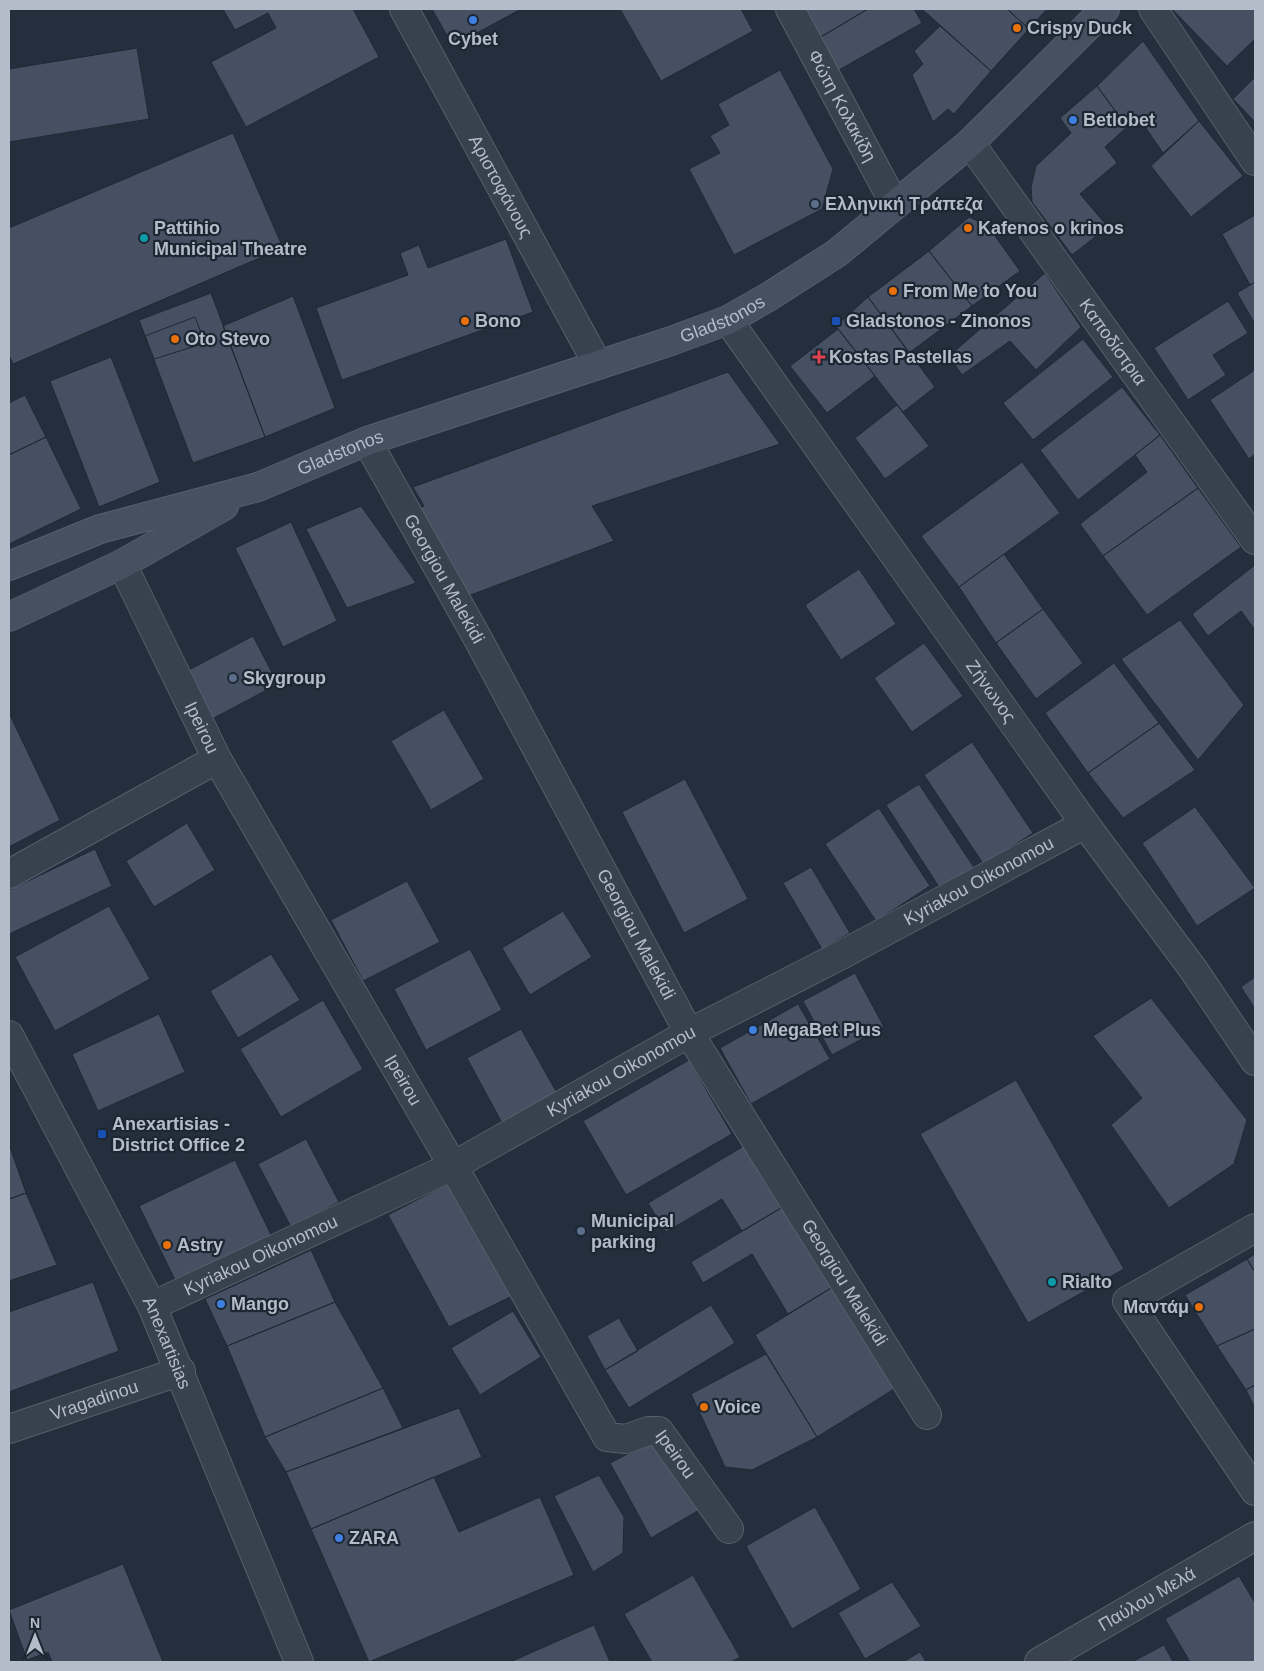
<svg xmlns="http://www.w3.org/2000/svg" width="1264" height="1671" font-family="Arial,sans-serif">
	<rect width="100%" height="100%" fill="#242f3e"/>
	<path fill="#455162" stroke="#1f2835" d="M223,9H353L379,57L246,127L211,62L276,28L268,13L235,30Z
		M432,9H521L453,46Z
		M620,9H741L753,31L661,81Z
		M803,9H868L819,38Z
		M868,9H914L922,23L837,71L819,38Z
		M922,9H1007L1029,29L991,71Z
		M1007,9H1047L1029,29Z
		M1172,9H1255V39L1227,66Z
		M940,26L991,71L954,114L948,109L933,122L912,75L923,64L914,51Z
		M1143,41L1199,121L1163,153L1139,118L1127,127L1097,86Z
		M137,48L149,119L9,142V69Z
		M780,70L833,169L822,209L734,255L689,169L720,153L710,136L729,125L718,104Z
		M1255,77V122L1233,99Z
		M1097,86L1127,127L1105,147L1117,163L1080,194L1108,227L1072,255L1032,202L1031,187L1036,166L1071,133L1060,118Z
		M1199,121L1243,176L1191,217L1151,166Z
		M233,133L283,248L13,364L9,355V228Z
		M1255,215V282L1250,285L1222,234Z
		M969,217L988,226L1020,271L972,306L929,251Z
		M506,239L533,312L342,380L316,308L408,275L400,253L419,245L428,268Z
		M929,251L972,306L909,353L868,297Z
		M1045,273L1081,327L1036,370L1010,341L962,375L949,356Z
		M1255,282V324L1237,293Z
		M211,293L265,437L193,463L139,320Z
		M293,296L335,408L265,437L223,326Z
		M868,297L935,387L903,412L836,326Z
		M1228,301L1248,333L1213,355L1226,375L1188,400L1154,348Z
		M195,317L205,343L154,359L145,336Z
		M838,329L875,376L827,413L790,366Z
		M1083,339L1113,377L1033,440L1003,403Z
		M111,357L160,482L99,507L50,381Z
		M1255,370V454L1249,459L1210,400Z
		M728,372L780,444L592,506L614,541L460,599L409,513L424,506L413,487Z
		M1122,387L1160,435L1078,500L1040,450Z
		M25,395L46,437L9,455V403Z
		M897,405L929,446L885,479L855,438Z
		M1160,435L1198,488L1103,556L1080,524L1147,472L1135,455Z
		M46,437L81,509L9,544V455Z
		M1022,462L1060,513L959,587L921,536Z
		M1198,488L1241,547L1147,615L1103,556Z
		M361,506L416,583L347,608L306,529Z
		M291,522L337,621L283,647L235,548Z
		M1004,554L1043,609L996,643L959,587Z
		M1255,565V630L1241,611L1208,636L1192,614Z
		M859,569L896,624L841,660L805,605Z
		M1043,609L1083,663L1036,699L996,643Z
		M1180,620L1244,705L1198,760L1121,659Z
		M253,636L278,684L212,719L187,671Z
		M924,643L963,696L912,732L874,678Z
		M1114,663L1159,723L1088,773L1045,713Z
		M444,710L484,779L431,810L391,741Z
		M9,713L60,820L9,847Z
		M1159,723L1195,770L1123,818L1088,773Z
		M972,742L1033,833L984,865L924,775Z
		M685,779L748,899L684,933L622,812Z
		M919,784L975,869L941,890L886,805Z
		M1195,807L1255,888L1197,926L1142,843Z
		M879,808L930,886L876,921L825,844Z
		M187,823L215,870L154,907L126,861Z
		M95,849L112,886L9,934V890Z
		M811,867L850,933L822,949L783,883Z
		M407,881L440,942L363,981L331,920Z
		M109,906L150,979L55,1031L15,957Z
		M563,911L592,957L530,995L502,948Z
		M470,949L502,1010L426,1050L394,989Z
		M271,954L300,1000L238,1038L210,991Z
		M855,973L884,1027L832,1055L803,1001Z
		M1255,977V1009L1241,987Z
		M1151,998L1247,1120L1234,1164L1169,1208L1111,1125L1142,1098L1093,1036Z
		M323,1000L363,1069L281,1117L240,1049Z
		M798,1004L830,1059L751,1104L720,1048Z
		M159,1014L185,1072L98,1111L72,1054Z
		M521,1029L557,1093L502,1123L467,1058Z
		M689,1060L732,1134L626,1195L583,1121Z
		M1016,1080L1124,1269L1028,1323L920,1134Z
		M306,1139L339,1202L291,1227L258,1164Z
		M749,1143L786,1205L742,1231L722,1199L666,1232L648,1203Z
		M9,1144L26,1193L9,1199Z
		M235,1160L272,1237L176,1282L139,1206Z
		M449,1183L514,1295L449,1327L388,1215Z
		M26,1193L57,1265L9,1281V1199Z
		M786,1205L836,1285L788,1314L752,1254L703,1283L691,1262Z
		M311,1250L335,1302L227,1346L205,1299Z
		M1255,1254V1272L1247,1259Z
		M1247,1259L1255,1272V1329L1217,1346L1185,1295Z
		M93,1282L119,1351L9,1392V1312Z
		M836,1285L899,1386L817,1437L755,1335Z
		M335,1302L383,1388L265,1437L227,1346Z
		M711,1305L735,1343L629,1408L605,1370Z
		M513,1311L541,1357L480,1395L451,1348Z
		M619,1318L638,1351L605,1370L587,1336Z
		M1255,1329V1385L1246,1390L1217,1346Z
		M766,1354L817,1437L752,1470L725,1467L691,1394Z
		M1255,1385V1408L1246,1390Z
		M383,1388L403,1428L286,1472L265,1437Z
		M459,1408L482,1457L311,1529L286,1472Z
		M660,1437L701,1509L651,1538L610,1463Z
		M599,1475L624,1517L623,1553L593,1572L554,1496Z
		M434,1477L459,1532L540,1497L574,1575L369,1662L311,1529Z
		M815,1507L861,1589L792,1629L746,1546Z
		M123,1564L163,1662H52L48,1652L27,1660L9,1610Z
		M693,1575L740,1657L731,1662H652L624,1614Z
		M1239,1576L1255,1603V1662H1190L1165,1619Z
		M892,1582L921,1626L865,1659L838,1613Z
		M594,1625L610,1662H510Z
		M1164,1645L1173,1662H1132Z
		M920,1652L926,1662H903Z"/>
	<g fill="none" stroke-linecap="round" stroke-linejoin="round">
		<defs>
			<g id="minor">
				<path id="s1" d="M404,9L598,365"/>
				<path id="s2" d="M790,9L894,203"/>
				<path d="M1153,9L1255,161"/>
				<path id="s3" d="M970,143L1255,540"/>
				<path id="s4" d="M728,320L1085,824L1193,969L1255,1061"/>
				<path id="s5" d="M367,441L478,639L689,1033L927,1415"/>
				<path id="s6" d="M122,564L217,759L453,1166L607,1437L626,1439L648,1431H659L729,1529"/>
				<path d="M9,874L217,759"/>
				<path d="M1255,1228L1127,1301L1255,1491"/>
				<path id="s7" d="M152,1306L453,1166L689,1033L845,953L1085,824"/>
				<path id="s8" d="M9,1429L181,1371"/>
				<path id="s9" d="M1039,1662L1255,1536"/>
			</g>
			<g id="tertiary">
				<path id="s10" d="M9,1035L152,1306L299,1662"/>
			</g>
			<g id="secondary">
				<path id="s11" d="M9,566L100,529L258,487L367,441L671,341L728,320L770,296L837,253L970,143L1105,9"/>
				<path d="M9,617L122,564L224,506"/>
			</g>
		</defs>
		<use href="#minor" stroke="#565f6c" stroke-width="30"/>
		<use href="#tertiary" stroke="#565f6c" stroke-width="30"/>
		<use href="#secondary" stroke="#565f6c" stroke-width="30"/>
		<use href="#minor" stroke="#38414e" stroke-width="28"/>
		<use href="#tertiary" stroke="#38414e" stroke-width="28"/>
		<use href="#secondary" stroke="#465061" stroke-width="28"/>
	</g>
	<g fill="#3f7fe0" stroke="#1d2633" stroke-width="2">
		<circle cx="473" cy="20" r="5"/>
		<circle cx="1073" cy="120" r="5"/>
		<circle cx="753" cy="1030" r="5"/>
		<circle cx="221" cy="1304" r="5"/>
		<circle cx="339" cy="1538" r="5"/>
	</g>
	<g fill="#e8710a" stroke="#1d2633" stroke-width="2">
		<circle cx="1017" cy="28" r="5"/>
		<circle cx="968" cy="228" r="5"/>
		<circle cx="893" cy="291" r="5"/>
		<circle cx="465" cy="321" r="5"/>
		<circle cx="175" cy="339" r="5"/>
		<circle cx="167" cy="1245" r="5"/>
		<circle cx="1199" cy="1307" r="5"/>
		<circle cx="704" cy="1407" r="5"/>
	</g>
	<g fill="#5c6f8a" stroke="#1d2633" stroke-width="2">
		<circle cx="815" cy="204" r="5"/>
		<circle cx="233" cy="678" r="5"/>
		<circle cx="581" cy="1231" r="5"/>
	</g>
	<g fill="#0f9aa8" stroke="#1d2633" stroke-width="2">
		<circle cx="144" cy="238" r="5"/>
		<circle cx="1052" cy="1282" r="5"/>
	</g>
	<g fill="#1a4fb4" stroke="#1d2633" stroke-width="2">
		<rect x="831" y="316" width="10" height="10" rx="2.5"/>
		<rect x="97" y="1129" width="10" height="10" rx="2.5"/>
	</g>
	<path fill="#e0444e" stroke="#1d2633" stroke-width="2" d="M816.5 349.5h5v5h5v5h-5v5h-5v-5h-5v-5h5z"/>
	<g text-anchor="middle" stroke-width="4.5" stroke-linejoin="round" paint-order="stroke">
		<g font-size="18" font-weight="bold" fill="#b4bcc9" stroke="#1d2633" text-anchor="start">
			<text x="1027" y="34">Crispy Duck</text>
			<text x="473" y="45" text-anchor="middle">Cybet</text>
			<text x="1083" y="126">Betlobet</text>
			<text x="825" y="210">Ελληνική Τράπεζα</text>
			<text x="154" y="234">Pattihio<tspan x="154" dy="21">Municipal Theatre</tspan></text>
			<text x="978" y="234">Kafenos o krinos</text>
			<text x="903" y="297">From Me to You</text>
			<text x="475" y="327">Bono</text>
			<text x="846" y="327">Gladstonos - Zinonos</text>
			<text x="185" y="345">Oto Stevo</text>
			<text x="829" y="363">Kostas Pastellas</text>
			<text x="243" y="684">Skygroup</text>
			<text x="763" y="1036">MegaBet Plus</text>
			<text x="112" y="1130">Anexartisias -<tspan x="112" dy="21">District Office 2</tspan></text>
			<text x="591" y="1227">Municipal<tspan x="591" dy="21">parking</tspan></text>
			<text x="177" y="1251">Astry</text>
			<text x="1062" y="1288">Rialto</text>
			<text x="231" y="1310">Mango</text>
			<text x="1189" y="1313" text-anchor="end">Μαντάμ</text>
			<text x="714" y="1413">Voice</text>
			<text x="349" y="1544">ZARA</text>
		</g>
		<g font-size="18" fill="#b4bcc9" stroke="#1d2633">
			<text dy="6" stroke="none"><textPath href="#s2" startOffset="110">Φώτη Κολακίδη</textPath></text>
			<text dy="6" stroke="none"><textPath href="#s1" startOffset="202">Αριστοφάνους</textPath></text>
			<text dy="6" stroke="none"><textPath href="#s11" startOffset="756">Gladstonos</textPath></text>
			<text dy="6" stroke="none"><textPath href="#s3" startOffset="245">Καποδίστρια</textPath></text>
			<text dy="6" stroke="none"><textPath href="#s11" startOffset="351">Gladstonos</textPath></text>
			<text dy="6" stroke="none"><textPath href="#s5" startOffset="158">Georgiou Malekidi</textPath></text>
			<text dy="6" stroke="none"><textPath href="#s4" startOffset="455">Ζήνωνος</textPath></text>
			<text dy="6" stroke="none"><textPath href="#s6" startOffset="182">Ipeirou</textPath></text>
			<text dy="6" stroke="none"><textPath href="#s7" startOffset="930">Kyriakou Oikonomou</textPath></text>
			<text dy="6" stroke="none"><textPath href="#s5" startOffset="562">Georgiou Malekidi</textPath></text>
			<text dy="6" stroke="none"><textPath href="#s7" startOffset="525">Kyriakou Oikonomou</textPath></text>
			<text dy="6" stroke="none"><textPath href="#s6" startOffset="588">Ipeirou</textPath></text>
			<text dy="6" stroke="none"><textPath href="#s7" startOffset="120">Kyriakou Oikonomou</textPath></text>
			<text dy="6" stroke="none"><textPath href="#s5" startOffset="968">Georgiou Malekidi</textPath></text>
			<text dy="6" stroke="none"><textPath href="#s10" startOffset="346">Anexartisias</textPath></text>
			<text dy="6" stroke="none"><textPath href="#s8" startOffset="90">Vragadinou</textPath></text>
			<text dy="6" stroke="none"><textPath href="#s6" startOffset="1081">Ipeirou</textPath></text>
			<text dy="6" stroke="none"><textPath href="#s9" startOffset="125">Παύλου Μελά</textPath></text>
		</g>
	</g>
	<rect width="1264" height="1671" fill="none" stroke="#b4bcc9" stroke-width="20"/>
	<g transform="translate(35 1636)" stroke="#1d2633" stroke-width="4" paint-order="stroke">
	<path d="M0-4L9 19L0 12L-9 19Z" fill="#b4bcc9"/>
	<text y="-8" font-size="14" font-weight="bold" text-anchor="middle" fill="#b4bcc9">N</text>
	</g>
</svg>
